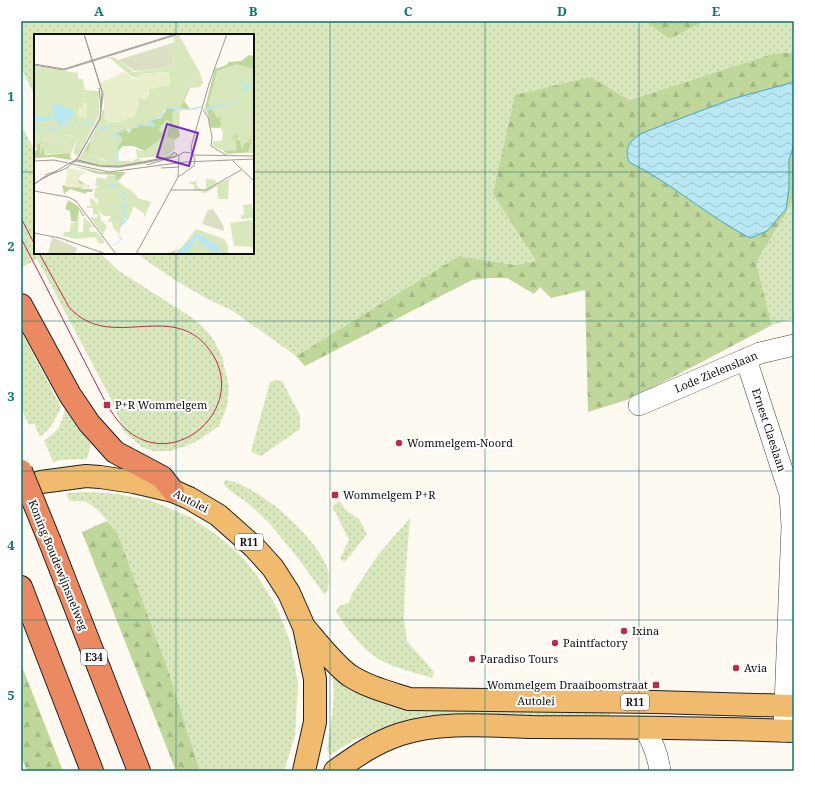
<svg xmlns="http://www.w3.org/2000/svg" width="815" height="792" font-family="'Noto Serif',serif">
	<defs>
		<pattern id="grass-dots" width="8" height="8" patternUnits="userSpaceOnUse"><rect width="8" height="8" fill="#d9e7bc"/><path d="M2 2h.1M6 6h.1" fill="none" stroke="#b9c5a0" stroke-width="1.8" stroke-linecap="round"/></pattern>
		<pattern id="forest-firs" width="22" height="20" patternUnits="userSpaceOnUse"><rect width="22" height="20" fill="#c0d79c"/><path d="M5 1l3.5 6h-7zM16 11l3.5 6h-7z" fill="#a4b785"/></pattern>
		<pattern id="water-waves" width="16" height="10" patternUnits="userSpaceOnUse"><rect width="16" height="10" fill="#b9e7f3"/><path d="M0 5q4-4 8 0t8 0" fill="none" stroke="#9ec5cf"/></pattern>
	</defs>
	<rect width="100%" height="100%" fill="#fef9f1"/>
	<path fill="url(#grass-dots)" d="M21,21H645L669,39L706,21H794V52L772,54L628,100L591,77L493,194L536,261L515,265L459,256L296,356L233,311L206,298L175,280L144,259L137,253H253V35H35V96L21,68Z
		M21,124L35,152V253H100L119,271L191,317L200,324L212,337L222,356L229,387L227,406L219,426L199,440L186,446L170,451H154L143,448L124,432L111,399L37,259L21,268Z
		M794,199V319L772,325L756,263Z
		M21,331L61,407C56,419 51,428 40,437L34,423L29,425L21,407Z
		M276,380L282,381L300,415V429L261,456L251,452L270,382Z
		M65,409L78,429L91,444L87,459L60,460L53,462L44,440C59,432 61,424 65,409Z
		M226,480C258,485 312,534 325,563C330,572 330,584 326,593L324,594L298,558L270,524L249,504L228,489L223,483Z
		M89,492L118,494L152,501L190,517L218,536L240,555L256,574L276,606L290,641L298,684L295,736L284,771H200L168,670L117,532L97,509L85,501H69L66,493Z
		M340,501L346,510L359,519L367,534L345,562L340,559L349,540L332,506Z
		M410,518L405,580L404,619L407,641L434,672L432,678C414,672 393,668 377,658C360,647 347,628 336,612L339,606L349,603L352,594L378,555Z
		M332,672L342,683L610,710V718L411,722L375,732L354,740L330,755L327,750L333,708L334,691Z"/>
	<path fill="url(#forest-firs)" d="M645,21H706L669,39Z
		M794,52V199L756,263L772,325L633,398L588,412L585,290L551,298L540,287L534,294L507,278H488L472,280L305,366L296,356L459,256L515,265L536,261L493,194L515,95L591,77L629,100L772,54Z
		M107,521L117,532L168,670L200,771H176L82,532Z
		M21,664L63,771H27L21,756Z"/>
	<path fill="url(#water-waves)" stroke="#44a7c5" d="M794,82V144L789,160V188L786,209L767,231L750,238C707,216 672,183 629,162C624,147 630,141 642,133L732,99Z"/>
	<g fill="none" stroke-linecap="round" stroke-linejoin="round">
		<defs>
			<path id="minor" d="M746,359L790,494L792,526
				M639,405L746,359L760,353L794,345
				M644,728C653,742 658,755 660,771
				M784,731L792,526L794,527"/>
			<path id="major" d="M21,488L41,482L86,476L100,477L134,482L173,491L189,498L218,515L254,547L273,568L289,593L304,627L315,679V722L304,771
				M304,627C316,641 334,664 349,675C367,687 388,692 409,699L655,702L794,706
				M335,771C356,756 376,742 401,734C443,721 490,726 533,727C620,727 707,728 794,731"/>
			<path id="highway" d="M21,305L70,395L89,423L115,452L162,477L173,491
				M50,542L139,771
				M21,587L92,771"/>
		</defs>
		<use href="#minor" stroke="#424242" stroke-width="22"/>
		<use href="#major" stroke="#202020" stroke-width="24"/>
		<use href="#highway" stroke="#202020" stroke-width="24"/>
		<use href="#minor" stroke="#fff" stroke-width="21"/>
		<use href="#major" stroke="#f0bb6f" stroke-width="22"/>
		<use href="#highway" stroke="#eb8a62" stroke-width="22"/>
		<path stroke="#b72f4c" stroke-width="1" d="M21,218L35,245
			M21,238L107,405C113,414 119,424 128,431C177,471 246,408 213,355C176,295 111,355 69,307L39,253"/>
		<defs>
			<path id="highway-bridge" d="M21,471L50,542"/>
		</defs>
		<use href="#highway-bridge" stroke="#202020" stroke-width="24" stroke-linecap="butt"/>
		<use href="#highway-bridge" stroke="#eb8a62" stroke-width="22"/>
	</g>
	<path fill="none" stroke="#0f766e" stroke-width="1" stroke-opacity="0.55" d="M176,21V35M330,21V771M485,21V771M639,21V771M21,172H35M253,172H794M176,253V771M21,321H794M21,471H794M21,620H794"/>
	<g fill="#b72f4c" stroke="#fff" stroke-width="1.5">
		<rect x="103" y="401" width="8" height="8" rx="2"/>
		<circle cx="399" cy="443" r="4"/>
		<rect x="331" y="491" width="8" height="8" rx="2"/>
		<circle cx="624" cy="631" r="4"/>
		<circle cx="555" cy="643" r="4"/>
		<circle cx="472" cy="659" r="4"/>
		<circle cx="736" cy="668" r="4"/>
		<rect x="652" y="681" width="8" height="8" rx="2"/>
	</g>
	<g text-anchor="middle" stroke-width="4" stroke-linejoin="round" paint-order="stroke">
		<g fill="#fff" stroke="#575757" stroke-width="1">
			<rect x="235" y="534" width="28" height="16" rx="3"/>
			<rect x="81" y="649" width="26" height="16" rx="3"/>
			<rect x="621" y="694" width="28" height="16" rx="3"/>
		</g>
		<g font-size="10" font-weight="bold" fill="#0f0f0f">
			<text x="249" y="546">R11</text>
			<text x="94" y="661">E34</text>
			<text x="635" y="706">R11</text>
		</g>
		<g font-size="11" fill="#0f0f0f" stroke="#fff">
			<text transform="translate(716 372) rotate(-23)" y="4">Lode Zielenslaan</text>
			<text transform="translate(769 430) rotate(72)" y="4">Ernest Claeslaan</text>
			<text transform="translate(191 501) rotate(27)" y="4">Autolei</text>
			<text transform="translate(58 565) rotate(68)" y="4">Koning Boudewijnsnelweg</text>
			<text transform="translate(536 701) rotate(1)" y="4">Autolei</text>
		</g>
		<g font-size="11" fill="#0f0f0f" stroke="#fff" text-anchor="start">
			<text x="115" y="409">P+R Wommelgem</text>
			<text x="407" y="447">Wommelgem-Noord</text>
			<text x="343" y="499">Wommelgem P+R</text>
			<text x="632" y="635">Ixina</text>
			<text x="563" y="647">Paintfactory</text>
			<text x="480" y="663">Paradiso Tours</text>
			<text x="744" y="672">Avia</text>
			<text x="648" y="689" text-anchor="end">Wommelgem Draaiboomstraat</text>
		</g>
	</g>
	<g transform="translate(34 34)">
		<rect width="220" height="220" fill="#fef9f1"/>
		<path d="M206,28L209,32L220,34V119H194L179,112V107H188L189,100L187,94H176L174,81L170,76L181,35ZM146,76L145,96H142L138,90L139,78ZM132,86H136L135,99L140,104L141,115L132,122L103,124L102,115L108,117L114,115L128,104L133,96L126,100L124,96ZM32,101L44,104L37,119L38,127L35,119L11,120L9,111L7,120L6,112L8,107ZM56,112L61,115L62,123L81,132L84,117L85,127H97V129L103,124L109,127L133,122L139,118L143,120L111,130L81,134L68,133L44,126L62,128L50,124ZM75,141L82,143L83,148L98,157L104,164L117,168L110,184V180L100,172L94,186L90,184L85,199L79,194L78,188H70L74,187L77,182H69L65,175L67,186L73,192L69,201L56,183L63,184L64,181L59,180V174H53V172H57L56,165L58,164L64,171V165L60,163L61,155L65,152H61L63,143L71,145ZM164,142L162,150L167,156L172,155V145L181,146L183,149L172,155L166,157L160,156V151L154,149L162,147ZM199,143L195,146L194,165H184L183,152L172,159L166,158ZM218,170L220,184L207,185V181H210L209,171ZM50,183L60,193H56L55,198H63L70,207L69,210L64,209L62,203L43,205L29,202L30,198H36L37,189H41L42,184H45L44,198H49ZM219,186L220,213L200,212L196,189Z" fill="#d9e7bc"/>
		<path d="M215,21L220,22V35L202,30L183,37L174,70L184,85L185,82L187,84L186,87L188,90L185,94L177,93L172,70L181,35L193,31L194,28L207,27ZM156,54L150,67L156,75L134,73L120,85L105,89L84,98L82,99L92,95L95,99L98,94L105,93V90L112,92L119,90L117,86L127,84L133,74L146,75L139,78L138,90L145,96L146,102L140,106L141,115L140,104L133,103L136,87L132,86L124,96L128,99L132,94L128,104L111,117L99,112H89L70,132L72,126L62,123L61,115L56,112L52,125L62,126L63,130L46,124L63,95L69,76ZM201,98V103L203,100L205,101L202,106L206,107L208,116L210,109L217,108L213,104L218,106L214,118L193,120L190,117L203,116L201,103L198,107ZM8,107L6,112L7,120L9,111L11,121L35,119L37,126L19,123L0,124V117L3,116L2,111ZM40,132L67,138H92L83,148L80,141L64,140ZM45,146L51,150L47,155H59L58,158H52V160L36,155L30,160L28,151L43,153ZM34,166L44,172L51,182H48L45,175L44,184L41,188L37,187L36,177L31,175Z" fill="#c0d79c"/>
		<path d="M135,10L140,30L125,35L101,37L84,26ZM179,175L189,191L190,197L168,190L174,176ZM18,203L43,214L41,220H14Z" fill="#dbdfc3"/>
		<path d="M145,1L166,39L169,49L166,53L155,54L146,75L134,73L128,78V82L117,85L119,92L104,89V93H97L95,97L92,94L81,100L87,102L88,107L83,112L81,134L63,133L42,128L53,115V125L62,126L63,131H70L72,126L62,123L61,115L55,111L69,76L71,86L78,89L104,63L115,61V55L136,51L134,38L106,40V44L98,43L77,25L71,24L80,23L100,38L126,35L140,30L135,10L141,8L139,3ZM0,32L44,39V45H49L51,56L65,57V81L44,122L39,119L44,104L35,101L10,106L0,113ZM162,195L190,205L194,211V220H130L147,214Z" fill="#d9e7bc"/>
		<path d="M90,38L98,44L106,45V40L135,38L136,51L115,55L113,66L104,64L105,70L101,82L86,88L74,89L70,84V65L66,49ZM49,69H53L52,83H44L45,73H49ZM34,134L53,138L46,142L44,149L56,151V154L31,153Z" fill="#e9efcd"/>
		<path d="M208,39L210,52L218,48L219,50L214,53V57L208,60L206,66L199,70L174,76L171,74L199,69L206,65L208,59L213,56H209ZM21,70L38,75L40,81L33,88L24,91L20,83L13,87H0L3,80L6,84L21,80L18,73ZM167,72L168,73L163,75L156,76H141L133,74L128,78L130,81L128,83L117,86L121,91L120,93L112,92L105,90V93L98,94L94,99L92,95L88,98L83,99L84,103L87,102L88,107L85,112L84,113V127L81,132L83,112L88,108L87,103L85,104L78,101L75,96L77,93L68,96L63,94L65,91V94L77,92L76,96L79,101L92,95L95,98L97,93H104V89L119,92L116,89V85L128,82V78L133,73L156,75ZM50,85L59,89L60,92L50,86L46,92L42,87L39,95L34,91L18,97L16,96V92L11,95L8,91L5,98L3,96L2,90L0,89L3,90L5,97L8,90L11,94L16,91L18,96L34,89L39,94L41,87L43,86L45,91ZM82,140L84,145V147L90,152L89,159L92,160L94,162L90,165L93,167L94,168L89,177L92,178L94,183L93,186L92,187V188L86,193L85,203H87L88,205L82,211H77L82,210L87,205L84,203L86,193L90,185L79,183L77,188L78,184L79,183H89L91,186L94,184L88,178V171L93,167L90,166L82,159L91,164L94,162L88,159L90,151L85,149L79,153L73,150H84ZM163,199L185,212V220H179L180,216H173L164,204L154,218L143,220Z" fill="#b9e7f3"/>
		<path fill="none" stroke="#9e9b97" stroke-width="1" d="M0,30L30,35L142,0M0,31L30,36L145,0M65,54L67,73M169,76L174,83L178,103L177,112L192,121M158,119L157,113L175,50L193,0M159,121L220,122M0,127L20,126L75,138L151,128L220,125M199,127L220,147M39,128L41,126H44L67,132H86L136,123L140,118L143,120L141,123L86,133L67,132L44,127L40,128M113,131L145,121M127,134L145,133M11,141L23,137M0,150L43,125L66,84L68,58L50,0M0,151L8,144L33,134L44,124L66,85L69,60L50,0M137,156H172L207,136M0,157L34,163L42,167L82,220M0,199L26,204L72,220M102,220L144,143L160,132L161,125L157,119L150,118L145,121L144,143"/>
		<path fill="#7b2cbf" fill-opacity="0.15" stroke="#7b2cbf" stroke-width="2" d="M133,90L164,99L155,132L123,123Z"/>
		<rect width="220" height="220" fill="none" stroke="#0f0f0f" stroke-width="2"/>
	</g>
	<rect width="815" height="792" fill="none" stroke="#ffffff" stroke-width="44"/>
	<rect x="22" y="22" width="771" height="748" fill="none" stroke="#0f766e" stroke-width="1.5"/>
	<g font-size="13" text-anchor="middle" font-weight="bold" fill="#0f766e">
		<text x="99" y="16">A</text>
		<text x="253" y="16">B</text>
		<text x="408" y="16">C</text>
		<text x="562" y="16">D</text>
		<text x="716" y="16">E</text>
		<text x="11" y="101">1</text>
		<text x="11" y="251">2</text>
		<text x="11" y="401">3</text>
		<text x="11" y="550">4</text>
		<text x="11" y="700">5</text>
	</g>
</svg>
